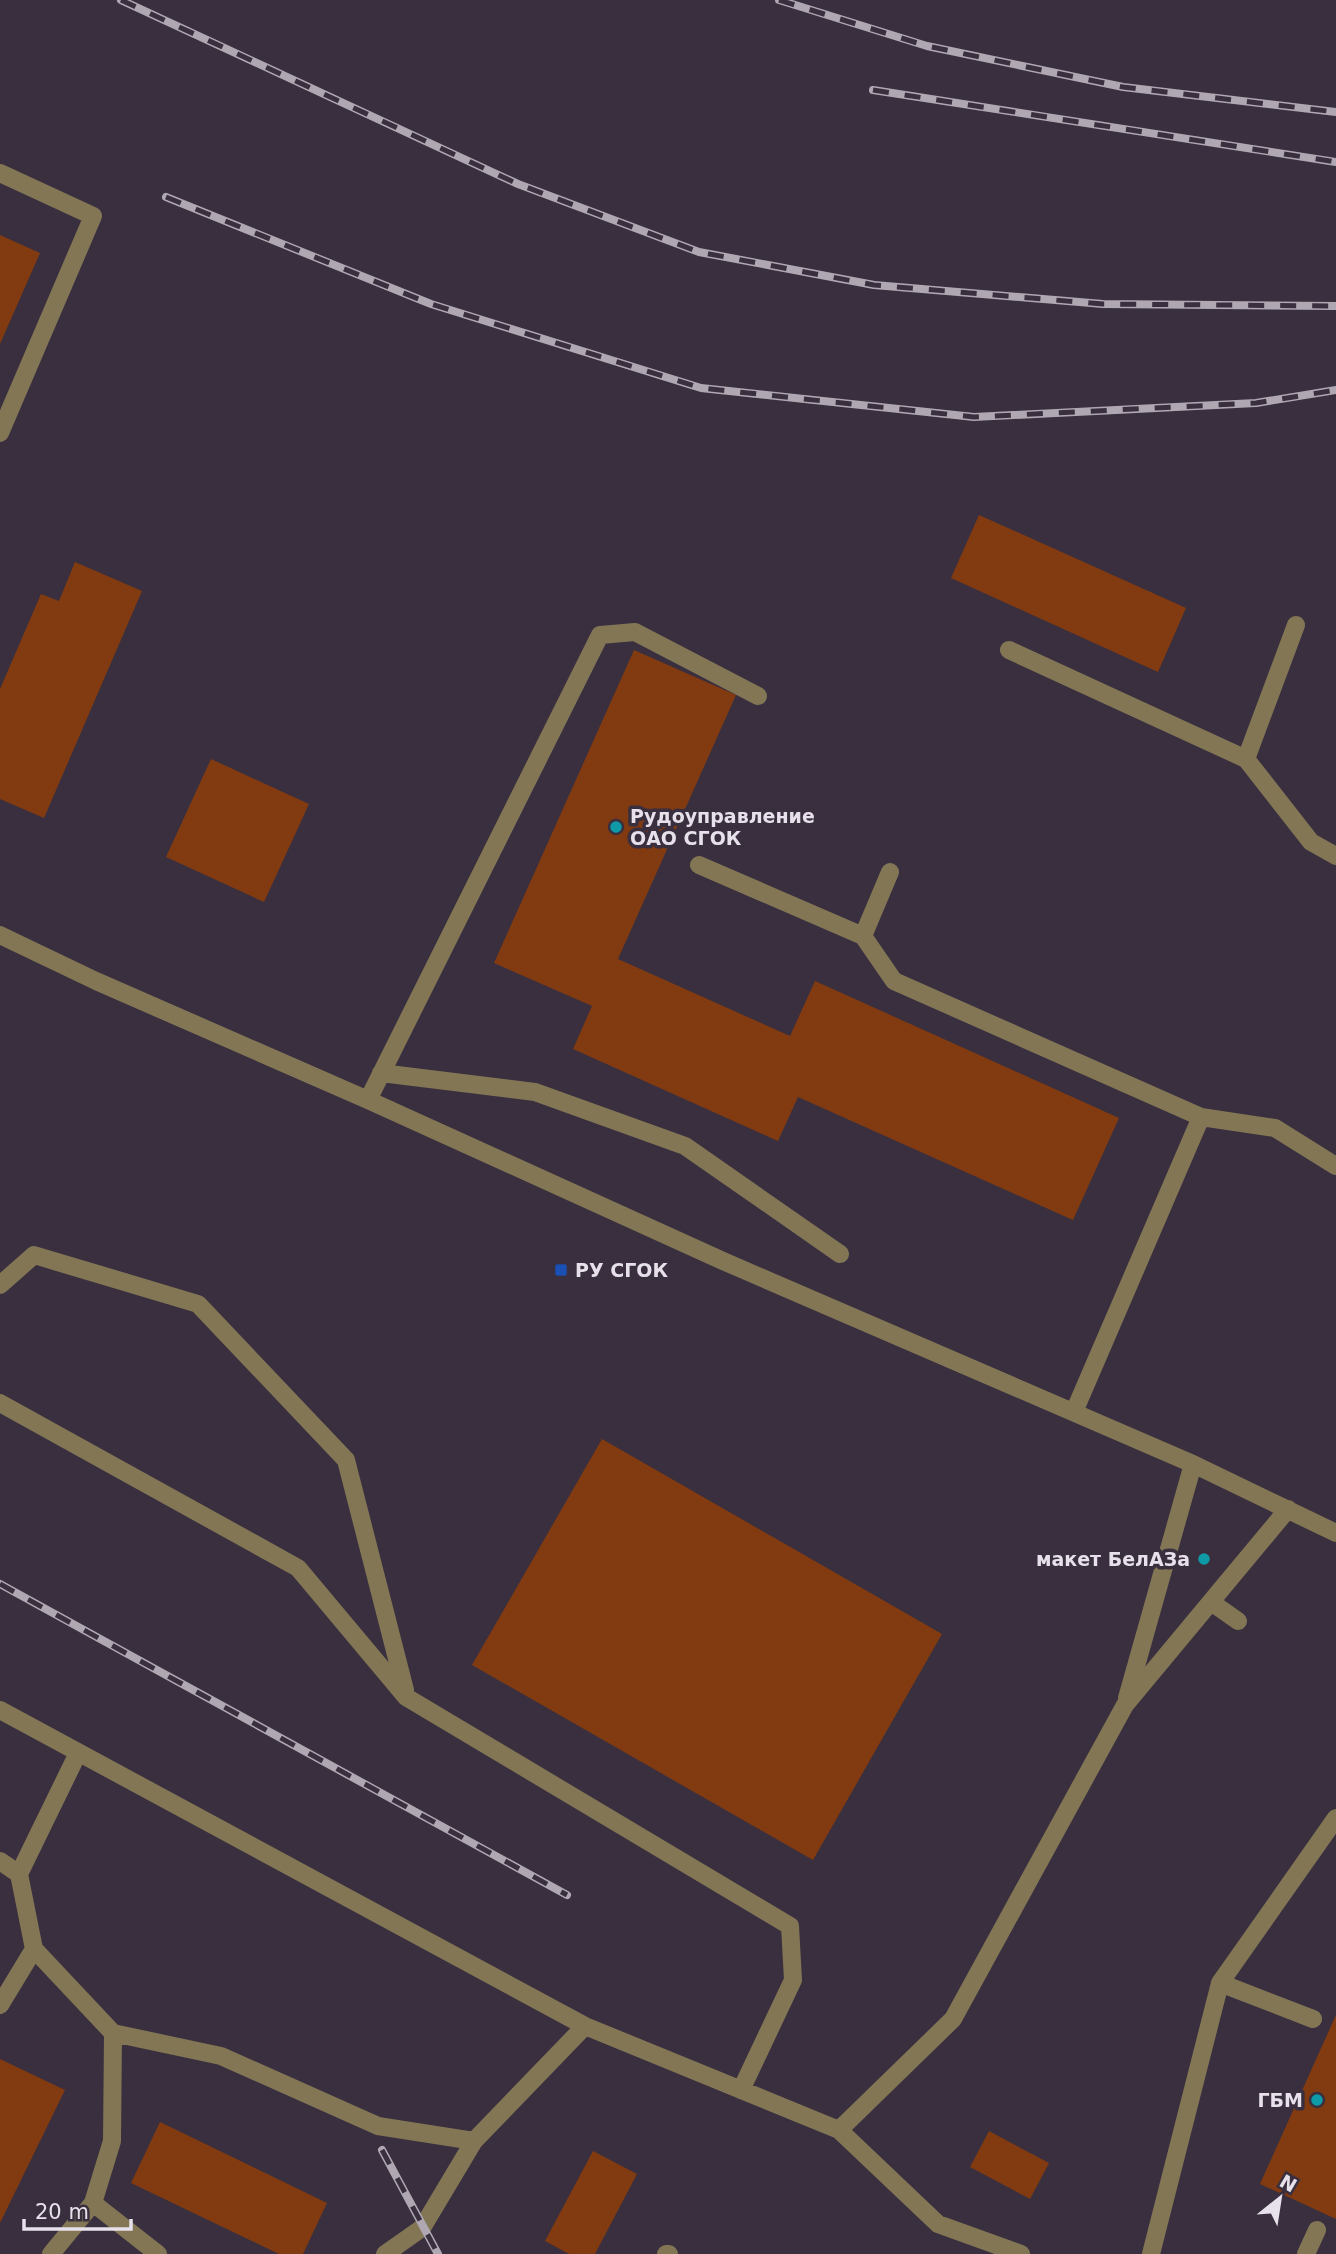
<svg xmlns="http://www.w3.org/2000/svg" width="1336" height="2254" font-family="'DejaVu Sans',sans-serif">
	<rect width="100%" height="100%" fill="#392f3e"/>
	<path fill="#823b11" d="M0,235L40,253L0,344Z
		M979,515L1186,608L1158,672L951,578Z
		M75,562L142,591L44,818L0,799V689L41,594L59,601Z
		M634,650L736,695L618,959L790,1036L815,981L1119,1118L1073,1220L798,1097L778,1141L573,1049L592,1006L494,963Z
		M211,759L309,804L264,902L166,857Z
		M602,1439L942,1634L813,1860L472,1665Z
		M1336,2015V2219L1260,2184Z
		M0,2059L65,2090L0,2223Z
		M160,2122L327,2203L303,2254H279L131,2183Z
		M989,2131L1049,2163L1030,2199L970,2167Z
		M593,2151L637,2174L595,2254H569L545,2241Z"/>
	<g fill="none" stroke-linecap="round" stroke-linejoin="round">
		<path stroke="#827655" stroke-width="18" d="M0,173L93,216L0,433
			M1296,625L1246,759L1311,842L1336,856
			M1009,650L1246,759
			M699,865L863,936L894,981L1201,1117L1074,1412
			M0,935L96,981L368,1100L723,1261L1193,1464L1336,1533
			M863,936L890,872
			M381,1073L535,1092L685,1146L840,1254
			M368,1100L600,635L635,632L758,696
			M1201,1117L1275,1128L1336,1166
			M0,1285L34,1255L198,1304L346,1460L405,1690
			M0,1403L298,1568L406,1697L790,1926L793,1980L741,2090
			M1211,1602L1238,1621
			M1127,1698L1193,1464
			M0,1710L585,2026L839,2130L953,2019L1125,1705L1288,1509
			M0,1861L19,1874L78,1753
			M34,1949L113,2033L112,2141L93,2203L158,2254
			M1220,1983L1313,2019
			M0,2005L34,1949L19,1874
			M113,2033L221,2056L378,2126L474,2141
			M839,2130L938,2224L1021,2254
			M51,2254L93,2203
			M385,2254L422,2228L474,2141L585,2026
			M666,2254H669
			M1151,2254L1220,1983L1336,1818
			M1306,2254L1317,2230"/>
		<defs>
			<path id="rail" d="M121,0L518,184L699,252L874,285L1103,304L1336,306
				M779,0L927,46L1123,87L1336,112
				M873,90L1336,162
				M166,197L431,304L701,388L974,417L1256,403L1336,390
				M0,1584L567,1895
				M382,2150L438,2254"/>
		</defs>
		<use href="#rail" stroke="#afa8b3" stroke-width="8"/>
		<use href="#rail" stroke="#392f3e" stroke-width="5" stroke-dasharray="16" stroke-linecap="butt"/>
	</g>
	<g fill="#0f9aa8" stroke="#392f3e" stroke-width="2.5">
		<circle cx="616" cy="827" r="7"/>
		<circle cx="1204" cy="1559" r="7"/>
		<circle cx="1317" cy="2100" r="7"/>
	</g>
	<rect fill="#1a4fb4" stroke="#392f3e" stroke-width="2.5" x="554" y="1263" width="14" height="14" rx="3.5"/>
	<g text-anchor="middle" stroke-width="7" stroke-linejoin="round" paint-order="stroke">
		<g font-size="19" font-weight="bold" fill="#e7e1eb" stroke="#392f3e" text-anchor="start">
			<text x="630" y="823">Рудоуправление<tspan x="630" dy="22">ОАО СГОК</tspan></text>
			<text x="575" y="1277">РУ СГОК</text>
			<text x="1190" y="1566" text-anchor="end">макет БелАЗа</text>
			<text x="1303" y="2107" text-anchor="end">ГБМ</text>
		</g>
	</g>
	<g transform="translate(1280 2198) rotate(30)" stroke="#392f3e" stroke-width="5" paint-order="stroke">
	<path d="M0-5L12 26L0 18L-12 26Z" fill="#e7e1eb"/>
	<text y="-10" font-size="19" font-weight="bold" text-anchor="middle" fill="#e7e1eb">N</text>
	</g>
	<path d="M24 2219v10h107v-10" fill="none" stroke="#e7e1eb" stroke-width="3.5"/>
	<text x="35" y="2219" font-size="21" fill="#e7e1eb" stroke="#392f3e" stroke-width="5" paint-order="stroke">20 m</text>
</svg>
